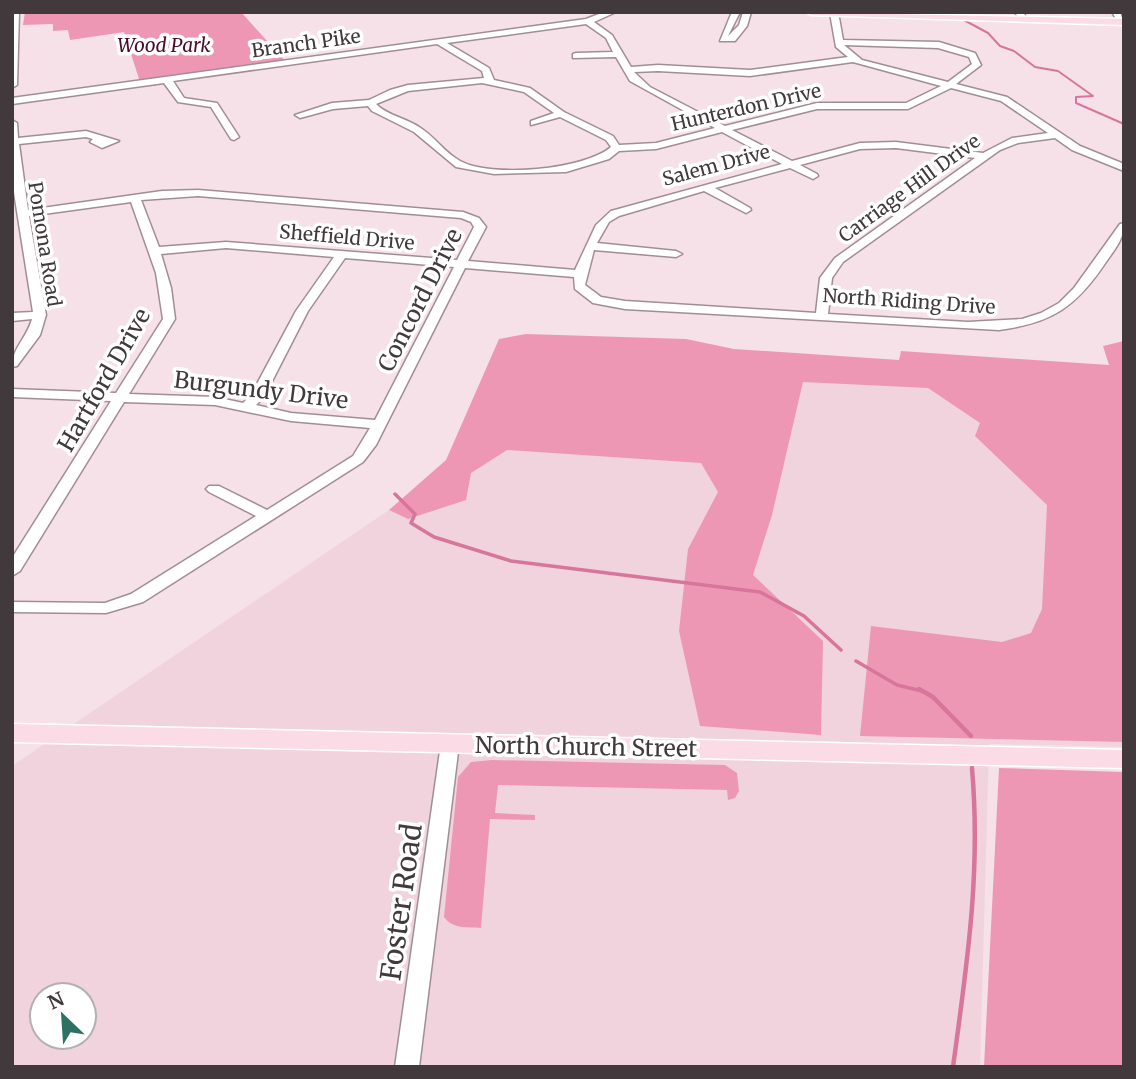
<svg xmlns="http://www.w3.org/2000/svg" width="1136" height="1079" font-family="Merriweather,serif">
	<rect width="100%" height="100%" fill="#f6e1e8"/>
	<path fill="#f0d3dc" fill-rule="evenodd" d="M632,345L1054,371L1124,368V747L989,744L980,1067H12V766ZM42,995H84V1037H42Z"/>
	<path fill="#ee97b5" d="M25,12H241L286,62L140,82L124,32L70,40L68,30L53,31V24L23,25Z
		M526,334L686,339L734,349L899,360L901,351L1109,365L1103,346L1124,341V742L860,736L871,626L1002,642L1031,633L1042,609L1047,505L975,436L980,423L928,388L803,382L772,515L753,575L823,641L821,735L700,726L679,631L688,549L718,492L701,463L507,450L471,473L466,500L408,519L389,510L446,460L499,339Z
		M492,760L725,765L737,773L739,791L735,798L728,800L727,790L498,785L495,813L535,815V820L490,819L481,928C467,927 453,929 444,917L458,777L471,762Z
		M999,768L1124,772V1067H984Z"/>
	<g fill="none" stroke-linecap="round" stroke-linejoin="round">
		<path stroke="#d7769a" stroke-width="2" d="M958,12L959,15
			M962,19L988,33L1000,46L1014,51L1035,67L1058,71L1093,96L1076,97V103L1124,124"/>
		<path stroke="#d7769a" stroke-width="3.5" d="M395,494L415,514L411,523L434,537L511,561L760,592L804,616L841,650
			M856,661L897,685L922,691"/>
		<path stroke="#d7769a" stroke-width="4.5" d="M919,689L933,697L971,736
			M953,1067C967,964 981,873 972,768"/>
		<defs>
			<path id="minor" d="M12,12H19L17,85L12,88Z
				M604,12H616L594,22L612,35L631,67L658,65L750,70L848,57L836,47L830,13L838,12L843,40L939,42L975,53L981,65L956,84L1007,97L1080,146L1124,164V171L1072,150L1055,138L1018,143L1000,150L843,262L832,278L828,314L968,322L1022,319L1041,313L1059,303L1074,288L1120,224L1124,223C1124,239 1115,249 1106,262C1076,307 1052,323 999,330L625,309L593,303L575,289L574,277L465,268L376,445L363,462L143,602L106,613L12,612V602L105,603L131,594L256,516L209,492L206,489L209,486H219L267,510L353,456L370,428L291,421L215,405L124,402L20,571L12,576V558L111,401L12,397V389L116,393L163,319L156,273L131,202L29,216L46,315L40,335L17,366L12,367C12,348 27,338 32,319L12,321V313L33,312L13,186L12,120L17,123L18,138L86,131L119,141L102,148L90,142L93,139L86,137L19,144L28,210L162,191L198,190L463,212L479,218L486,227L468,261L575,270L596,225L611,211L782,164L722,132L656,149L619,151L609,159L566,172L494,174L456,167L414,132L372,111L368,106L333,109L300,118L295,115L332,103L369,100L390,90L408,85L484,78L482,71L437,44L173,81L184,98L217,103L239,137L234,140L231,139L211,107L178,102L164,83L12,104V98L586,19ZM586,24L606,38L613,52L576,53L573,54V58L616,57L630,81L715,128L656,143L619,145L613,136L564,112L530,88L494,80L489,68L447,43ZM844,45L938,48L969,57L972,64L948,82L862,60ZM853,62L941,86L906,103H817L725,126L650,87L634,72L658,71L750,76ZM482,83L524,92L554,113L531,121V125L560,117L606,140L611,147C584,170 491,178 460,161C444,152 434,136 419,127C406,118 386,115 376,104L408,91ZM951,88L1001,101L1048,133L1012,138L983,153L896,142L860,143L792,161L732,130L817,109H908ZM896,148L975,158L835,258L820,278L816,313L625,301L601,297L585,285L594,250L676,257L682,254L676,251L597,243L609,222L619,216L704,191L746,213L751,210L750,208L715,188L790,168L813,179L818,176L817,174L800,165L860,149ZM198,196L461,218L471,222L474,227L457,260L226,242L159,247L141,200ZM226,248L334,257L296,311L251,395L243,403L215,397L129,394L175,319L171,288L161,254ZM345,258L454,267L375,420L291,413L256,405L264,397L308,311Z
				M732,12H740L728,36L739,25L743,12H751L747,26L735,41H720Z
				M1015,12H1023L1027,19L1020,21Z
				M1112,12H1120L1124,24H1119Z
				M450,737L457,739L459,744L419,1067H395L441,744L443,739Z"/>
			<path id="major" d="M806,12L1124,19V25L811,15Z
				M12,724L1124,750V768L12,742Z"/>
		</defs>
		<use href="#minor" stroke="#a18e93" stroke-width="3"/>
		<use href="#major" stroke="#fff" stroke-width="3"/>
		<use href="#minor" fill="#fff" fill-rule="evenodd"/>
		<use href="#major" fill="#fbdbe5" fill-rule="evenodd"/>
	</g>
	<g text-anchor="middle" stroke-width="7" stroke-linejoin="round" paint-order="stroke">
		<g font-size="19" fill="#41393c" stroke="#fff">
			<text transform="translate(306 43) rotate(-8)" y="7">Branch Pike</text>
			<text transform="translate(746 107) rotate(-13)" y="7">Hunterdon Drive</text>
			<text transform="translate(716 165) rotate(-15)" y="7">Salem Drive</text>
			<text transform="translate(909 188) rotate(-36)" y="7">Carriage Hill Drive</text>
			<text transform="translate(347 237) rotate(5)" y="7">Sheffield Drive</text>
			<text transform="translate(45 244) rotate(81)" y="7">Pomona Road</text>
			<text transform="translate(909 301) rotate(4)" y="7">North Riding Drive</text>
		</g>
		<g font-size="19" font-style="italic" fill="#4b0e2a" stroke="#fff">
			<text x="164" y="52">Wood Park</text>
		</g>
		<g font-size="23" fill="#41393c" stroke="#fff">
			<text transform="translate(420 300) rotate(-63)" y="8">Concord Drive</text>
			<text transform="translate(104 380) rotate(-60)" y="8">Hartford Drive</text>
			<text transform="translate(261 390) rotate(7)" y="8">Burgundy Drive</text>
			<text transform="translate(586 747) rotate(1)" y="8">North Church Street</text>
		</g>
		<g font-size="28" fill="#41393c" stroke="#fff">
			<text transform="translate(401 902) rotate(-82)" y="10">Foster Road</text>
		</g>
	</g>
	<rect width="1136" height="1079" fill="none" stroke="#41393c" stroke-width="28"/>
	<g transform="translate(63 1016) rotate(335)"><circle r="33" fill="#ffffff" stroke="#b3b0b1" stroke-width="2"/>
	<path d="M0-5L12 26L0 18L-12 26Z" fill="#2e7163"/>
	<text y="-10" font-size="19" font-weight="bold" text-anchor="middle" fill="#41393c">N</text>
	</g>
</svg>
